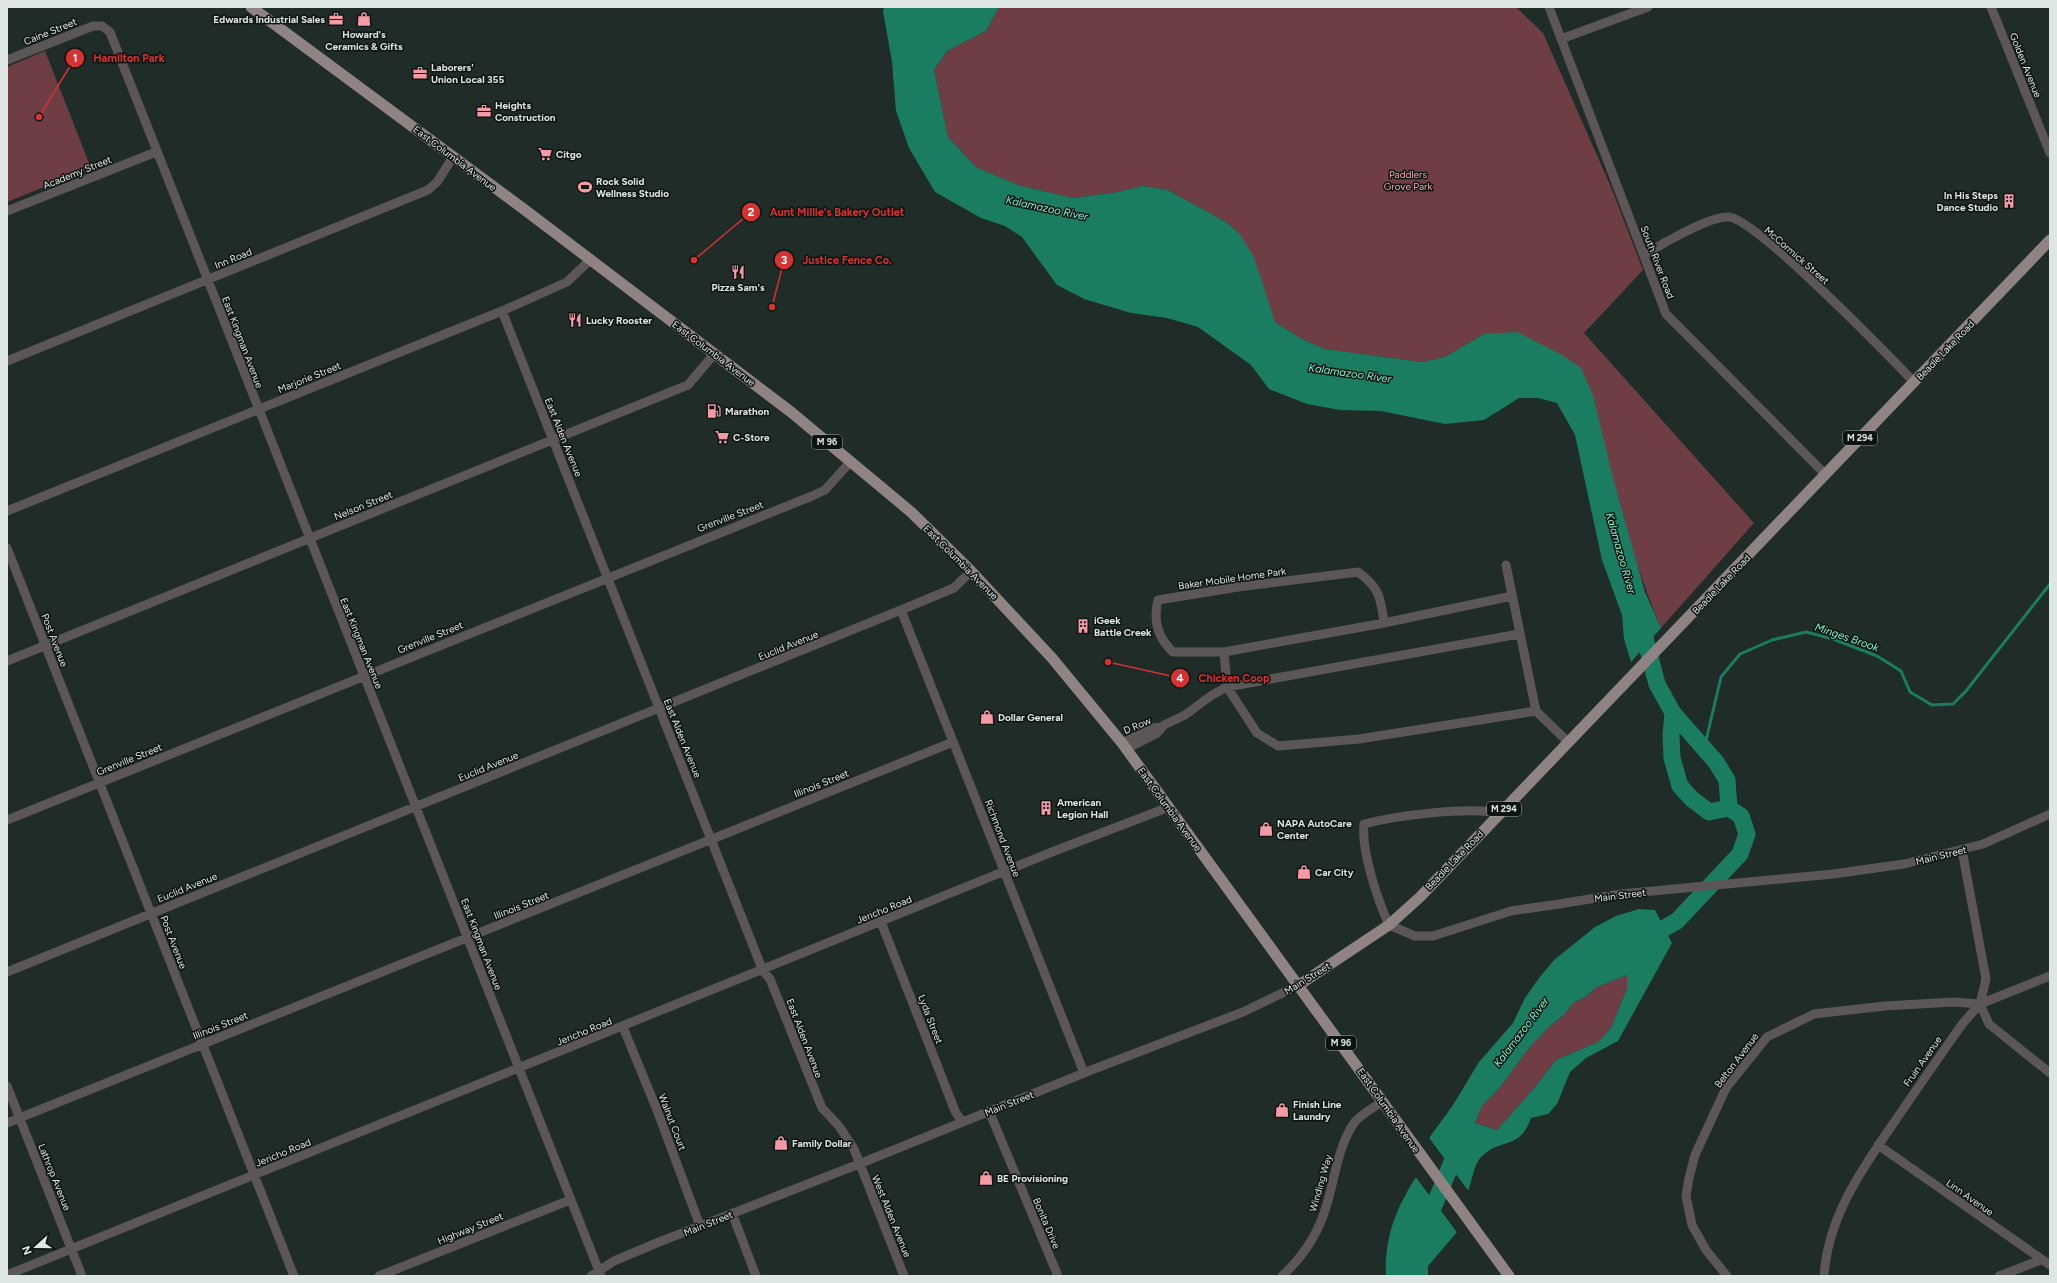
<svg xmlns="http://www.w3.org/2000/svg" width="2057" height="1283" font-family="Figtree,sans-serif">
	<rect width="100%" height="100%" fill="#1f2c27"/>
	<path fill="#6f3e45" d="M999,7H1516L1543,33L1611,187L1643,270L1584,333L1754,523L1661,628C1630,554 1609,474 1593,395L1484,334L1445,357L1422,362L1325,349L1302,339L1275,322L1239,233L1226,222L1168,190L1143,186L1118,192L1073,198L1018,185L976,167L948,137L934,70L947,51L986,31Z
		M45,51L91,168L7,202V67Z
		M1627,975V988L1611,1028L1598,1042L1556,1060L1535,1087L1497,1130L1475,1123L1482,1106L1501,1086L1529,1048L1551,1025L1564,1015L1573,1003L1587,996L1595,988Z"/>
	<path fill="#1a7c61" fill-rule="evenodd" d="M884,7H999L986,31L947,51L934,70L948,137L976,167L1018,185L1073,198L1118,192L1143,186L1168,190L1226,222L1239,233L1254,257L1275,322L1302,339L1325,349L1422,362L1445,357L1484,334L1517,332L1562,355L1581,368L1593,395L1614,482L1645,592L1661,628L1631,662L1624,639L1622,615L1602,560L1575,435L1557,403L1538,398H1519L1484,420L1445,424L1381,411L1340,410L1307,404L1269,389L1251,365L1198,327L1167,318L1131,313L1084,299L1057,285L1022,237L1005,226L981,218L935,192L909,148L896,111L892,62L883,11Z
		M1639,909L1655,910L1672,943L1618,1041L1586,1058L1570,1072L1557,1104L1548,1114L1531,1118C1520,1150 1501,1138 1482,1156C1474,1163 1472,1181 1468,1191L1429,1138L1453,1105L1479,1062L1513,1023L1525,998L1539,978L1554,960L1595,927L1616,916ZM1627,975V988L1611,1028L1598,1042L1556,1060L1535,1087L1497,1130L1475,1123L1482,1106L1501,1086L1529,1048L1551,1025L1564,1015L1573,1003L1587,996L1595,988Z
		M1416,1177L1457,1232L1428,1266V1276H1386C1384,1239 1396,1208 1416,1177Z"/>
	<path fill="#1f2c27" d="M1428,1137L1429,1138L1470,1193L1467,1192L1428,1140Z
		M1415,1176H1418L1458,1230L1457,1232Z"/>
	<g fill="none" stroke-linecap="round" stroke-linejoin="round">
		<path stroke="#1a7c61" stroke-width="3" d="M1704,749L1721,677L1740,654L1772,640L1806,632L1833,639L1877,656L1901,671L1910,692L1932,705L1953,704L1966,691L2050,584"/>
		<path stroke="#1a7c61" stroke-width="17" d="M1641,623L1657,684L1673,713L1671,735L1672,758L1680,786L1692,799L1709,812L1729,808L1741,816L1747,834L1740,854L1677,921L1645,939
			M1673,713L1716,762L1727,780L1729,808
			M1426,1225L1459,1145"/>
		<path stroke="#5d5657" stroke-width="9" d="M1549,7L1666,314L1825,474
			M1991,7L2050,153
			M1561,39L1648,7
			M7,60L93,26H102L110,32L601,1276
			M7,211L156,152
			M1644,255C1660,245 1711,215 1729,217C1757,220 1887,354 1914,382
			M502,311L763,971L770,979L822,1108L839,1126L854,1149L904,1276
			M7,361L428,190L437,182L453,157
			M7,511L502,311L567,282L590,260
			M7,548L294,1276
			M1506,565L1536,711L1568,742
			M901,610L1084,1073
			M1384,623C1381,598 1379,587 1358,572L1238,587L1158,600C1153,620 1158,638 1173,652H1224L1384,623L1512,596
			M1224,652L1227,687L1257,733L1278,746L1359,739L1536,711
			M7,661L688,385L715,353
			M1122,743L1153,728L1161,727
			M1126,749L1156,734L1164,725L1185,715L1212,695L1227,687L1519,634
			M1500,813C1465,807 1399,815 1364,824C1361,851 1378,901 1389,925L1415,936H1433L1511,911L1559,904L1621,894L1833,874L1904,864L1983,844L2050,814
			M7,820L812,496L825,490L851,461
			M881,922L955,1111L962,1122
			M7,972L901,610L954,588L971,571
			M1980,1004L1989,1024L2050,1073
			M623,1027L657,1110L700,1226
			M7,1086L82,1276
			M989,1111L1058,1276
			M7,1123L953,742
			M1878,1145L2050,1265
			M732,1213L756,1276
			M7,1275L1052,852L1169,807
			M379,1276L570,1200
			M591,1276L614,1261L659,1242L859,1164L1094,1069L1243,1012L1299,985
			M1282,1276C1303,1257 1319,1232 1327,1204C1335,1177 1338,1147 1354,1123C1361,1114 1375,1107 1383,1101
			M1727,1276L1706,1250L1692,1225L1686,1196L1689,1178L1695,1155L1726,1088L1767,1037L1814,1014L1885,1006L1953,1002L1980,1004L2050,976
			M1824,1276C1828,1215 1864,1166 1897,1118C1919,1086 1941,1054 1963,1023L1980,1004L1986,979L1962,850
			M1999,1276L2041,1260"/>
		<path stroke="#908384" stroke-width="11" d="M251,7L525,210L791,412L911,512L971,571L1052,658L1122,743L1509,1276
			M1299,985L1389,925L1420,897L2050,240"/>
	</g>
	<defs>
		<symbol id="office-bare" viewBox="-9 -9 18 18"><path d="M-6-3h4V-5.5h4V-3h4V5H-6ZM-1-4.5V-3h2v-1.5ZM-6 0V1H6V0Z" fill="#f49aa5" stroke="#0d1311" stroke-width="2.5" paint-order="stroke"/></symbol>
		<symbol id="shop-bare" viewBox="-9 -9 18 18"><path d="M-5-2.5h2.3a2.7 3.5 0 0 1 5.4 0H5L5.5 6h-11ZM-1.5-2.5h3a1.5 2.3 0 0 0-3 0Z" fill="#f49aa5" stroke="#0d1311" stroke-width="2.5" paint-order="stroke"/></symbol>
		<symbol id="supermarket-bare" viewBox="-9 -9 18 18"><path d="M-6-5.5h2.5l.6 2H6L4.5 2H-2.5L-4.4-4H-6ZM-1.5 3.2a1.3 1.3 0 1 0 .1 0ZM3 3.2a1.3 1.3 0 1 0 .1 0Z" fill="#f49aa5" stroke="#0d1311" stroke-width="2.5" paint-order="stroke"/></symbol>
		<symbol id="stadium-bare" viewBox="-9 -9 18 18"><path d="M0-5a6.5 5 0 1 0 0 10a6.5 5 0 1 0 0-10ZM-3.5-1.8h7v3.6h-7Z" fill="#f49aa5" stroke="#0d1311" stroke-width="2.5" paint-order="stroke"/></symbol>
		<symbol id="building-bare" viewBox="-9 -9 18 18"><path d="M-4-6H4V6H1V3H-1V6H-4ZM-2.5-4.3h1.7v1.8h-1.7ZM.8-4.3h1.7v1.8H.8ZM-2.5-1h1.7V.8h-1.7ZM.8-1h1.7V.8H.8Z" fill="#f49aa5" stroke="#0d1311" stroke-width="2.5" paint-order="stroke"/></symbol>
		<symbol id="restaurant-bare" viewBox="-9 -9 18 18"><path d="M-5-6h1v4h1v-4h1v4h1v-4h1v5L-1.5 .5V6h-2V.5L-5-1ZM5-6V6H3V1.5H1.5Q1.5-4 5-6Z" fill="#f49aa5" stroke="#0d1311" stroke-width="2.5" paint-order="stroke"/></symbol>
		<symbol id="fuel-bare" viewBox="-9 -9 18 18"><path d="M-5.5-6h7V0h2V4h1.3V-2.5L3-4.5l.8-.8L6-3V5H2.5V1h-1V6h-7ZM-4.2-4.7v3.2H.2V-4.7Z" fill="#f49aa5" stroke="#0d1311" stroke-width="2.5" paint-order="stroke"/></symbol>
	</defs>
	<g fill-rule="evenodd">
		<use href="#office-bare" x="326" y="9" width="20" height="20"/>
		<use href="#shop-bare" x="354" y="9" width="20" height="20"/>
		<use href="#office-bare" x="410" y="63" width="20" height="20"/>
		<use href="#office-bare" x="474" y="101" width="20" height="20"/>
		<use href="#supermarket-bare" x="535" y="144" width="20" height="20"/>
		<use href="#stadium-bare" x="575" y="177" width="20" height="20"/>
		<use href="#building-bare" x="1999" y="191" width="20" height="20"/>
		<use href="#restaurant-bare" x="728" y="262" width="20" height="20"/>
		<use href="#restaurant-bare" x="565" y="310" width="20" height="20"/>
		<use href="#fuel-bare" x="704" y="401" width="20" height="20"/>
		<use href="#supermarket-bare" x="712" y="427" width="20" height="20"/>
		<use href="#building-bare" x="1073" y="616" width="20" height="20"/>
		<use href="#shop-bare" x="977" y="707" width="20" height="20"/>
		<use href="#building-bare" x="1036" y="798" width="20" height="20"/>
		<use href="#shop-bare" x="1256" y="819" width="20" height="20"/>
		<use href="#shop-bare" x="1294" y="862" width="20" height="20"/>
		<use href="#shop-bare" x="1272" y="1100" width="20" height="20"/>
		<use href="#shop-bare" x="771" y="1133" width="20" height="20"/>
		<use href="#shop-bare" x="976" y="1168" width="20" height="20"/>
	</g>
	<g text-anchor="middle" stroke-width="3" stroke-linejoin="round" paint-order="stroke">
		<g fill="#0d1311" stroke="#a0a7a5" stroke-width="1">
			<rect x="1843" y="431" width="34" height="14" rx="3"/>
			<rect x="812" y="435" width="30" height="14" rx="3"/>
			<rect x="1487" y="802" width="34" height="14" rx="3"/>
			<rect x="1326" y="1036" width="30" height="14" rx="3"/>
		</g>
		<g font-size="9" font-weight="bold" fill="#dfe7e4">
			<text x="1860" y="441">M 294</text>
			<text x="827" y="445">M 96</text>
			<text x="1504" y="812">M 294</text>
			<text x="1341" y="1046">M 96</text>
		</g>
		<g font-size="10" font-weight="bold" fill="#dfe7e4" stroke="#0d1311" text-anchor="start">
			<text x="325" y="23" text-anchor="end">Edwards Industrial Sales</text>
			<text x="364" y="38" text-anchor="middle">Howard's<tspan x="364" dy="12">Ceramics &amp; Gifts</tspan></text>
			<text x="431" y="71">Laborers'<tspan x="431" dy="12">Union Local 355</tspan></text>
			<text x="495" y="109">Heights<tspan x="495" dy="12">Construction</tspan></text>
			<text x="556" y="158">Citgo</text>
			<text x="596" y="185">Rock Solid<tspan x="596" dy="12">Wellness Studio</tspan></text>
			<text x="1998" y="199" text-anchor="end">In His Steps<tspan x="1998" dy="12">Dance Studio</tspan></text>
			<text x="738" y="291" text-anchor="middle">Pizza Sam's</text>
			<text x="586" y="324">Lucky Rooster</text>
			<text x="725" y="415">Marathon</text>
			<text x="733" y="441">C-Store</text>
			<text x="1094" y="624">iGeek<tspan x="1094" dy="12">Battle Creek</tspan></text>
			<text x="998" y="721">Dollar General</text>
			<text x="1057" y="806">American<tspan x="1057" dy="12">Legion Hall</tspan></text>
			<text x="1277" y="827">NAPA AutoCare<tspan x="1277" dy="12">Center</tspan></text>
			<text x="1315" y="876">Car City</text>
			<text x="1293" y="1108">Finish Line<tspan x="1293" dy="12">Laundry</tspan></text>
			<text x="792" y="1147">Family Dollar</text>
			<text x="997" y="1182">BE Provisioning</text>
		</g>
		<g font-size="10" fill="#dfe7e4" stroke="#0d1311">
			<text transform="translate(50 31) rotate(-22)" y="4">Caine Street</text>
			<text transform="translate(2026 65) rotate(68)" y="4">Golden Avenue</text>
			<text transform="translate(455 158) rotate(37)" y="4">East Columbia Avenue</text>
			<text transform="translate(77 172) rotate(-22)" y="4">Academy Street</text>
			<text transform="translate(1797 255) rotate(41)" y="4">McCormick Street</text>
			<text transform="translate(233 258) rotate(-22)" y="4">Inn Road</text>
			<text transform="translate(1658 262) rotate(69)" y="4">South River Road</text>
			<text transform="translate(243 342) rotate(69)" y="4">East Kingman Avenue</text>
			<text transform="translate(1945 350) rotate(-46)" y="4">Beadle Lake Road</text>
			<text transform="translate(714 353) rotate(37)" y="4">East Columbia Avenue</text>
			<text transform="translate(309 377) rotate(-22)" y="4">Marjorie Street</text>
			<text transform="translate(564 437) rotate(68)" y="4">East Alden Avenue</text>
			<text transform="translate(363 505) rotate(-22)" y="4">Nelson Street</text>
			<text transform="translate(730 516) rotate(-21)" y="4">Grenville Street</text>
			<text transform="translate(961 562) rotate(45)" y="4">East Columbia Avenue</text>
			<text transform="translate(1232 578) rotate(-8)" y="4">Baker Mobile Home Park</text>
			<text transform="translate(1721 584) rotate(-46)" y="4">Beadle Lake Road</text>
			<text transform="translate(430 637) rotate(-22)" y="4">Grenville Street</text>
			<text transform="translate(55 640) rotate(69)" y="4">Post Avenue</text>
			<text transform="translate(362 643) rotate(68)" y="4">East Kingman Avenue</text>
			<text transform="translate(788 645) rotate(-22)" y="4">Euclid Avenue</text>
			<text transform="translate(1137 725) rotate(-23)" y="4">D Row</text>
			<text transform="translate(683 738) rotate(68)" y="4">East Alden Avenue</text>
			<text transform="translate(129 759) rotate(-22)" y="4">Grenville Street</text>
			<text transform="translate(488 766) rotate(-22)" y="4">Euclid Avenue</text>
			<text transform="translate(821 783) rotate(-22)" y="4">Illinois Street</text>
			<text transform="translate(1170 809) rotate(54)" y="4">East Columbia Avenue</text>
			<text transform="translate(1003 838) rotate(69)" y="4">Richmond Avenue</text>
			<text transform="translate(1941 855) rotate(-14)" y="4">Main Street</text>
			<text transform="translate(1454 860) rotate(-46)" y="4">Beadle Lake Road</text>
			<text transform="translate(187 887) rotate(-22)" y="4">Euclid Avenue</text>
			<text transform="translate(1620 895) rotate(-7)" y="4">Main Street</text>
			<text transform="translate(521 905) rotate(-22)" y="4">Illinois Street</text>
			<text transform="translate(884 909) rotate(-22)" y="4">Jericho Road</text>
			<text transform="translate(174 942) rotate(69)" y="4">Post Avenue</text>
			<text transform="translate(482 944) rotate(69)" y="4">East Kingman Avenue</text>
			<text transform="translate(1307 978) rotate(-32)" y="4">Main Street</text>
			<text transform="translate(931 1019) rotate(69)" y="4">Lyda Street</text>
			<text transform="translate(220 1025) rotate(-22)" y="4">Illinois Street</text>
			<text transform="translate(584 1031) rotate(-22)" y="4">Jericho Road</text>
			<text transform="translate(805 1038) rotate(69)" y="4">East Alden Avenue</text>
			<text transform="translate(1736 1060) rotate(-53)" y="4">Belton Avenue</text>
			<text transform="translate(1922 1061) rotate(-55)" y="4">Fruin Avenue</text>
			<text transform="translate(1009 1103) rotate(-22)" y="4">Main Street</text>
			<text transform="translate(1389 1110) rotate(55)" y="4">East Columbia Avenue</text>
			<text transform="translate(673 1122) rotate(69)" y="4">Walnut Court</text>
			<text transform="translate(283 1152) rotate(-22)" y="4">Jericho Road</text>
			<text transform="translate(55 1177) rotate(68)" y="4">Lathrop Avenue</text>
			<text transform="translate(1320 1183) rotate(-74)" y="4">Winding Way</text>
			<text transform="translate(1970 1197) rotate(35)" y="4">Linn Avenue</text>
			<text transform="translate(892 1216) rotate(68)" y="4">West Alden Avenue</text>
			<text transform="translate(708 1223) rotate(-22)" y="4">Main Street</text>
			<text transform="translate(1047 1223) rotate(67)" y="4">Bonita Drive</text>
			<text transform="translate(470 1228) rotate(-22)" y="4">Highway Street</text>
		</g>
		<g font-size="10" fill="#faa5af" stroke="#0d1311">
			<text x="1408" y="178">Paddlers<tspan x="1408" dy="12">Grove Park</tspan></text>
		</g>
		<g font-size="11" font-style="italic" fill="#7ffbd2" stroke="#0d1311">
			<text transform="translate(1047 208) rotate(12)" y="4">Kalamazoo River</text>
			<text transform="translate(1350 373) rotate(8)" y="4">Kalamazoo River</text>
			<text transform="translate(1621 553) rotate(74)" y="4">Kalamazoo River</text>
			<text transform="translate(1847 637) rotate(19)" y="4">Minges Brook</text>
			<text transform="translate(1521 1032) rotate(-53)" y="4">Kalamazoo River</text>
		</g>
	</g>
	<path fill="none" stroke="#d63231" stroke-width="1.5" d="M39 117L75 58M694 260L751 212M772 307L784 260M1108 662L1180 678"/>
	<g fill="#d63231" stroke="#0d1311" stroke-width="1.5">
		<circle cx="39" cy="117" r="4"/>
		<circle cx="694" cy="260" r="4"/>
		<circle cx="772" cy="307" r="4"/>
		<circle cx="1108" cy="662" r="4"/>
		<circle cx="75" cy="58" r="10"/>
		<circle cx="751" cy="212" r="10"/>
		<circle cx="784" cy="260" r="10"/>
		<circle cx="1180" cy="678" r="10"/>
	</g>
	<g font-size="12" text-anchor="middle" font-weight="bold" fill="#fff">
		<text x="75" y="62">1</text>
		<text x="751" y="216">2</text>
		<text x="784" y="264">3</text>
		<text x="1180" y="682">4</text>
	</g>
	<g font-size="11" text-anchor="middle" font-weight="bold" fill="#d63231" stroke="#0d1311" stroke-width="3" stroke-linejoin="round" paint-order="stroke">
		<text x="129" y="62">Hamilton Park</text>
		<text x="837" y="216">Aunt Millie's Bakery Outlet</text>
		<text x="847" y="264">Justice Fence Co.</text>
		<text x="1234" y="682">Chicken Coop</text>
	</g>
	<rect width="2057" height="1283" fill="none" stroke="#dfe7e4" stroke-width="16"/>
	<g transform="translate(36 1247) rotate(249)" stroke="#0d1311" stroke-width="3" paint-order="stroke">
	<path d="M0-3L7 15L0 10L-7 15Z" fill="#dfe7e4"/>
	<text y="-6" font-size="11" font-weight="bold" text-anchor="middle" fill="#dfe7e4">N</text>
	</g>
</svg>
